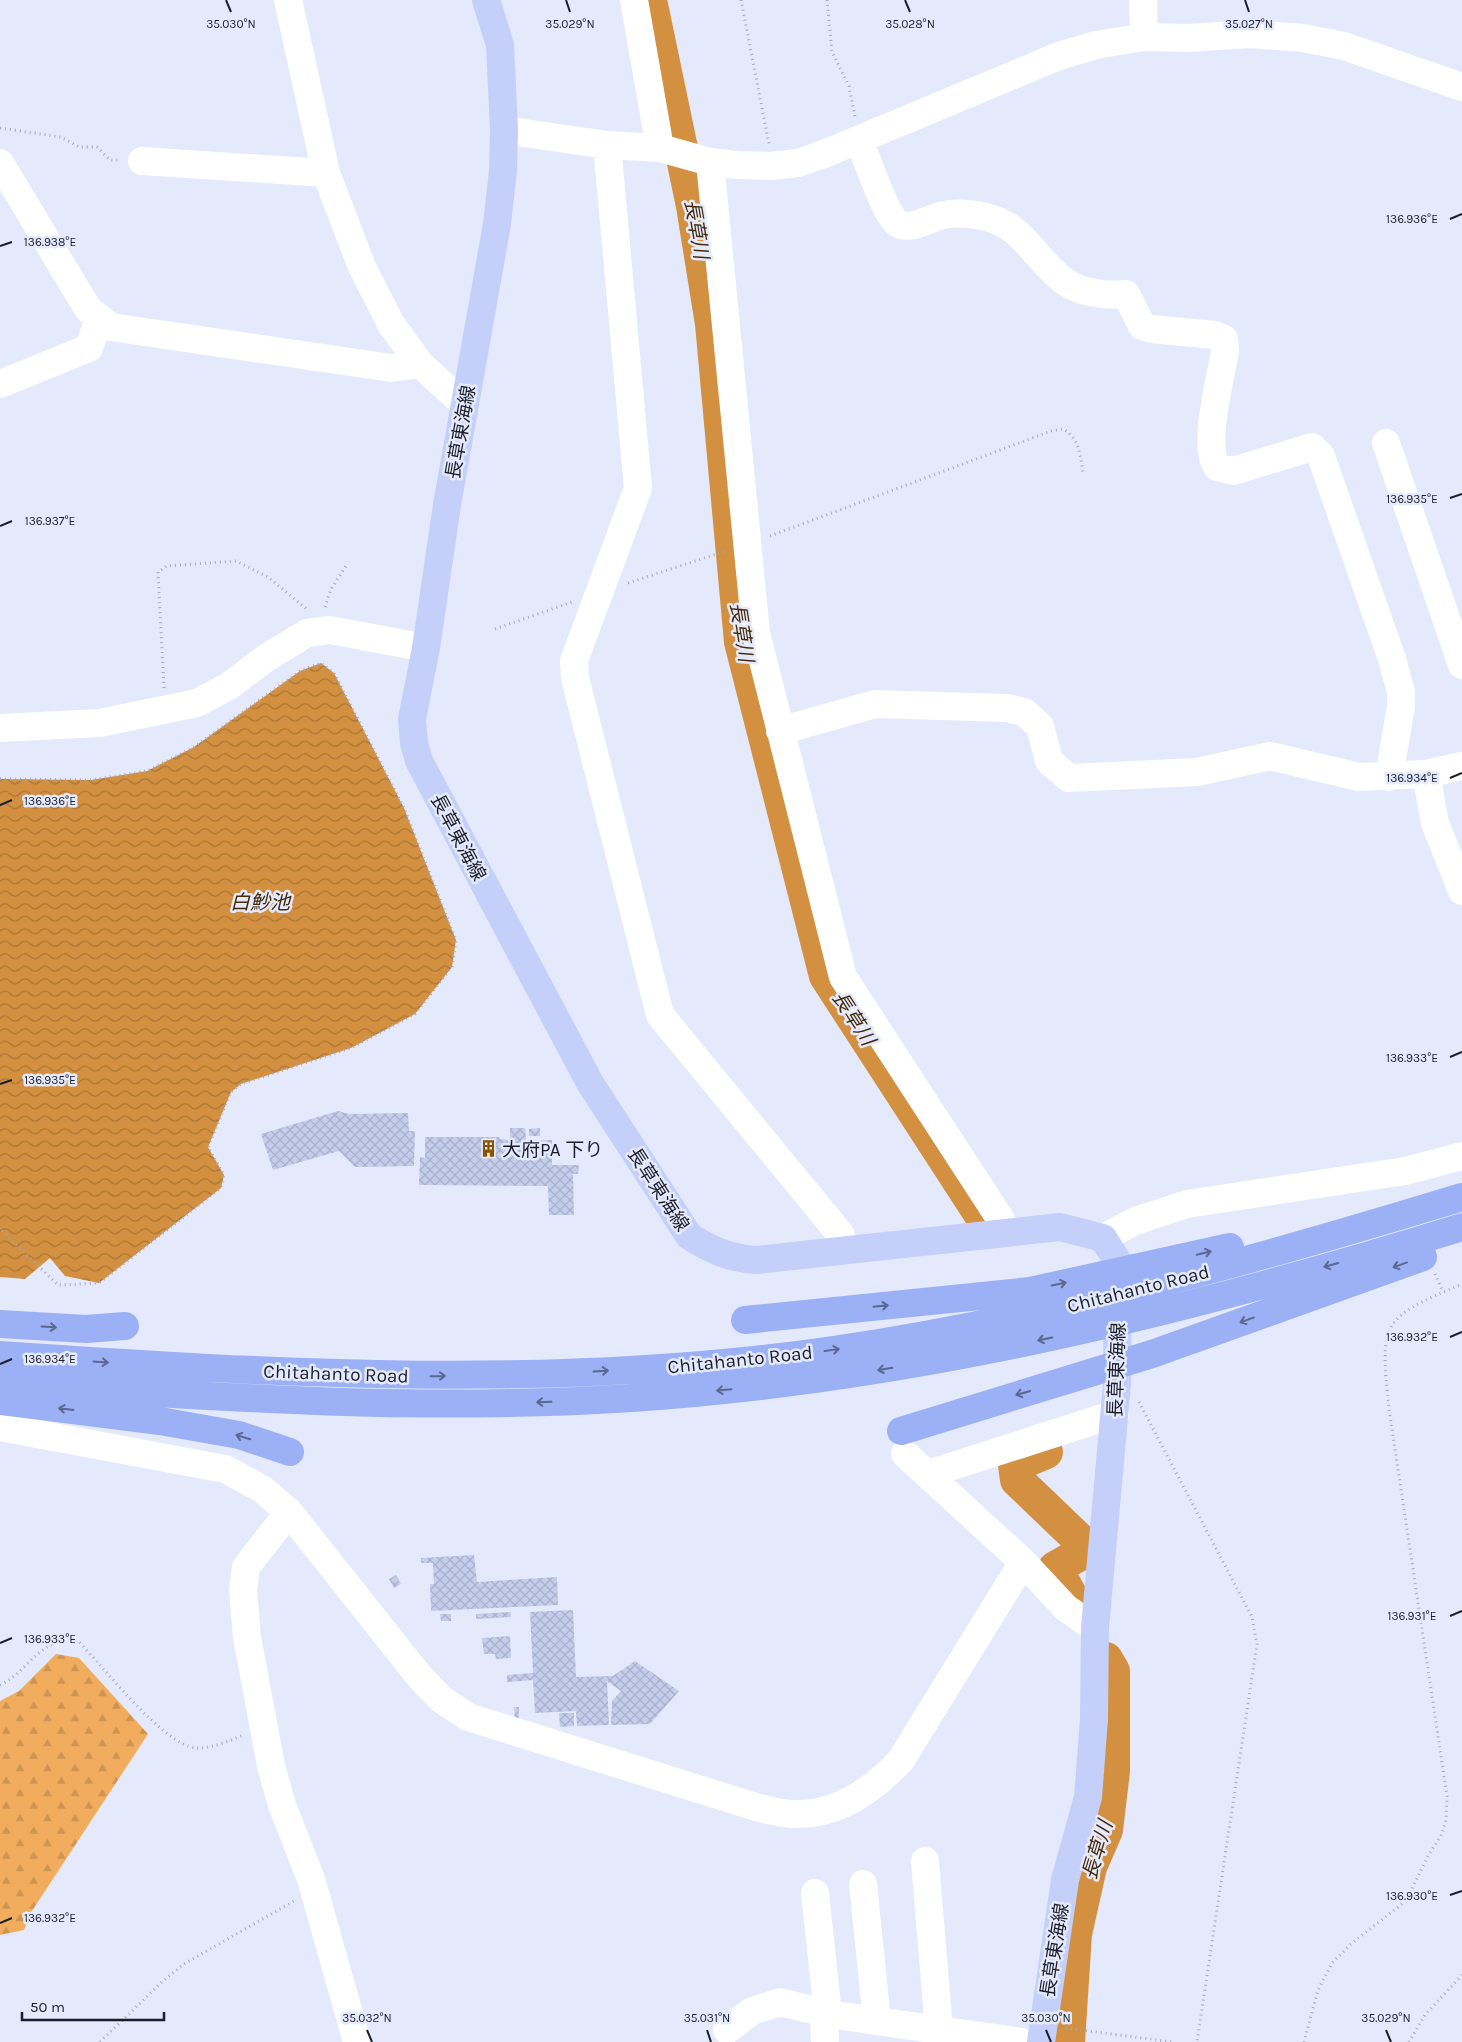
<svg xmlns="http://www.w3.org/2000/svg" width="1462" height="2042" font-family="Karla,'Noto Sans JP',sans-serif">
	<defs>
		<pattern id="forest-firs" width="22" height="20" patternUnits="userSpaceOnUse" patternTransform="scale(1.25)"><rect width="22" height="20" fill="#f1ac5e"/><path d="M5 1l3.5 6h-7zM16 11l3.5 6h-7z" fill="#ce9452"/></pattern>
		<pattern id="water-waves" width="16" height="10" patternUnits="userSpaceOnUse" patternTransform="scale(1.25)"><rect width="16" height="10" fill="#d39040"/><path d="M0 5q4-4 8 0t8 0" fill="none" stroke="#aa7536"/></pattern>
		<pattern id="building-cross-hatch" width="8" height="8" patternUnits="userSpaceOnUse" patternTransform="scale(1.25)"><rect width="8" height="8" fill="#c4cdeb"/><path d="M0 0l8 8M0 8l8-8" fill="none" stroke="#a8b0ca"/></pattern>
	</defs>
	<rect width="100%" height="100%" fill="#e4eafc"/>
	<path fill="url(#forest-firs)" d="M56,1654L79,1658L148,1734L32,1911L24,1930L0,1935V1701L19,1691Z"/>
	<path fill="url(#water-waves)" d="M321,663L334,673L404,808L456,940L452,967L415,1014L351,1048L241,1084L231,1092L208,1147L224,1175L221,1188L99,1283L65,1276L50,1258L25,1279L0,1277V779L91,780L147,771L194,747L300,671Z"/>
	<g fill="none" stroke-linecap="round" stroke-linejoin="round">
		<path stroke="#d39040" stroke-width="34" d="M650,0L693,206L712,324L741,642L826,976L981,1215
			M1046,1452L1015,1465L1017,1480L1089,1549L1055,1568L1071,1596
			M1068,2042L1075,1934L1090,1867L1106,1830L1113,1771V1671L1106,1659"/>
	</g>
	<path fill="url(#building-cross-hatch)" d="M338,1111L349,1114L408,1113L409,1131H415L414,1166L355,1167L339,1151L273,1170L261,1134Z
		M510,1128H525L526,1140H552V1165H579L578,1174H573L574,1215H549L548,1186L419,1185L420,1157L425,1158V1137H500L499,1139L510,1140Z
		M540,1128V1136H529V1129Z
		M474,1555L477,1582L557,1577L558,1605L431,1611L430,1584H434L433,1563H421V1558Z
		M396,1575L401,1584L394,1588L389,1579Z
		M573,1610L576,1677L613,1676L635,1661L679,1691L650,1724L611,1725L612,1701L621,1691L607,1681L609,1725L577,1726L576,1711L535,1713L533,1680L507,1682V1675L533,1673L530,1612Z
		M511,1612V1617L476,1619V1614Z
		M440,1614H451V1621H441Z
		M510,1636L511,1658L496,1659L495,1654H484L482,1638Z
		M514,1707H519V1718L515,1719Z
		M559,1713H574V1726L560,1727Z"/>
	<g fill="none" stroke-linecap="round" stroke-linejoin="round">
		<path stroke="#a4a9b9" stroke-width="3" stroke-dasharray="1 4" stroke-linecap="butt" d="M741,0L769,144
			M827,0L832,52L849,86L855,117
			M0,128L61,137L79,147H97L110,160H121
			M770,536L1051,431L1063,429C1080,439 1080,455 1083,473
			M628,583L726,551
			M325,607L331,589L346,566
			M495,629L572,602
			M164,688L158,572L167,566L236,561L268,577L308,610
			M0,779L91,780L147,771L194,747L300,671L321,663L334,673L404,808L456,940L452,967L415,1014L351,1048L241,1084L231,1092L208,1147L224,1175L221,1188L99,1283L58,1285L0,1229
			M1435,1274L1443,1292
			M1139,1402L1252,1617L1257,1644L1197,2042
			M0,1685C30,1671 38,1637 78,1641C103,1666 163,1745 196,1748C212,1749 230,1740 244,1735
			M1066,2028L1172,2042
			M100,2042L164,1980L184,1964L294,1901
			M1304,2042L1318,1990L1332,1963L1352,1943L1406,1901L1429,1854L1442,1834L1446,1820L1447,1796L1389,1409C1380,1321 1380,1319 1462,1284
			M1409,2042L1425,2015L1462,1975"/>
		<path stroke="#fff" stroke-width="28" d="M288,0L326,173L362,267L391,324L420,364L465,405
			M634,0L660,148
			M1143,0L1144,37
			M504,130L607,145L660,148L710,162L737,165L771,166L798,163L824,154L1059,56L1096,45L1144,37L1188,38L1250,34L1303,38L1344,46L1462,87
			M859,140C866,156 885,214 897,223C910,232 931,217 944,215C956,212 971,214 982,216C1024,224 1034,259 1064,281C1079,293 1108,296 1126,294L1142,326L1151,329L1215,335L1224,339L1225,351C1221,378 1202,445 1217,467L1233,471L1312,447L1321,456L1392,659L1401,692V706L1389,777
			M607,145L638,488L574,661L575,678L660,1015L841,1235L844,1250
			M142,161L326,173
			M710,162L756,633L843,977L1001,1220L1006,1233
			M0,163L88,309L111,327L391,368L420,364
			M0,384L89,348L99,318
			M1386,443L1462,665
			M0,728L100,723L197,703L229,686L266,658L307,633L330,630L426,648
			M780,731L875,704L1007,708L1024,712L1040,726L1049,761L1069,778L1197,772L1270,756L1359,777L1426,774L1462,766
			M1426,774L1435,823L1462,891
			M1103,1238L1135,1221L1187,1204L1405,1171L1462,1156
			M0,1427L225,1469L262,1489L289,1512L419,1676L441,1699L468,1717L759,1808C770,1810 782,1814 793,1814C836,1816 873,1790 901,1760L1023,1562
			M905,1454L1023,1562L1066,1608L1095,1628
			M928,1474L1115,1414
			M289,1512L246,1567L243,1590L247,1637L271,1766L282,1805L311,1879L357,2042
			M925,1861L939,2030
			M863,1884L877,2021
			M815,1893L827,2005L824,2021L825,2042
			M727,2030L752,2011L780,2002L829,2014L1022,2042"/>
		<path stroke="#c4d0fa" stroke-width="28" d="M486,0L500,45L504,130L503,171L497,224L447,505L426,648L412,719L414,743L419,761L590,1083L689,1236C711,1250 731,1259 757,1260L1060,1227L1103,1238L1118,1262L1117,1384L1095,1628L1094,1719L1088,1797L1065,1880L1041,2042"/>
		<path stroke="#9cb0f6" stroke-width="28" d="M745,1320L1030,1291L1230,1247
			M0,1324L86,1329L125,1326
			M0,1355C277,1374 556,1390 833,1350C1047,1319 1255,1260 1462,1197
			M0,1383C211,1397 421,1412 632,1398C916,1379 1191,1311 1462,1227
			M0,1401L160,1421L239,1435L290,1452
			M901,1431L1152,1354L1423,1257"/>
	</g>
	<defs><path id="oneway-shaft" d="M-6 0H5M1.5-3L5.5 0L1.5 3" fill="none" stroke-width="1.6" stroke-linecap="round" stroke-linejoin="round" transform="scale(1.25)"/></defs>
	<g stroke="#5c6790">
		<use href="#oneway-shaft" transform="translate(1204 1253) rotate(-13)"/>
		<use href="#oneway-shaft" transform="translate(1331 1265) rotate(164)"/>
		<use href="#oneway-shaft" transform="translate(1400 1265) rotate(160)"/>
		<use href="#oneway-shaft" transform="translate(1059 1284) rotate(-12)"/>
		<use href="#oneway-shaft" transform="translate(881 1306) rotate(-6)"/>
		<use href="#oneway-shaft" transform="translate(1247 1320) rotate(160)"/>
		<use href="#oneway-shaft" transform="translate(49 1327) rotate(3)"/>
		<use href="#oneway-shaft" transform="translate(1045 1339) rotate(168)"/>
		<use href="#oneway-shaft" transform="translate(832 1350) rotate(-8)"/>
		<use href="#oneway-shaft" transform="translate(101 1362) rotate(4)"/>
		<use href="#oneway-shaft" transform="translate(885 1369) rotate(171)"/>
		<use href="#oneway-shaft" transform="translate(601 1371) rotate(-3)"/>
		<use href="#oneway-shaft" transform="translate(438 1376) rotate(-1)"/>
		<use href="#oneway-shaft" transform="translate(724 1390) rotate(175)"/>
		<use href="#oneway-shaft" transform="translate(1023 1393) rotate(164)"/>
		<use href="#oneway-shaft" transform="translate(544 1402) rotate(178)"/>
		<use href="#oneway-shaft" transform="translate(66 1409) rotate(-173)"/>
		<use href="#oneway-shaft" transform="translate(243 1437) rotate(-163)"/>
	</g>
	<path fill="none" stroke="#1b1e29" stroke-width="2" d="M226,0L231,12M566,0L570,12M905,0L910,12M1245,0L1249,12M1450,219L1462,214M0,246L12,242M1450,498L1462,494M0,526L12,521M1450,778L1462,773M0,805L12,800M1450,1057L1462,1052M0,1084L12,1080M1450,1337L1462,1332M0,1364L12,1359M1450,1616L1462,1611M0,1643L12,1638M1450,1895L1462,1891M0,1923L12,1918M367,2030L372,2042M707,2030L711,2042M1046,2030L1051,2042M1386,2030L1391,2042"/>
	<defs>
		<symbol id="building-bare" viewBox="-9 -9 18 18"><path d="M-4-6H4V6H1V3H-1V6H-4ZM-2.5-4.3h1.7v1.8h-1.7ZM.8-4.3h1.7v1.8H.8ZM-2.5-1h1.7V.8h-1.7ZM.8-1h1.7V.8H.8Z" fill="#895301" stroke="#e4eafc" stroke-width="2.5" paint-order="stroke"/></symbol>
	</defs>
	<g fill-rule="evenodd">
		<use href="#building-bare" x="476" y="1136" width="25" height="25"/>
	</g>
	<g text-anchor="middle" stroke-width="5" stroke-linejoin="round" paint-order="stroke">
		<g font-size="19" fill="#1b1e29" stroke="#e4eafc">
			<text transform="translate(460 432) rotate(-80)" y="7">長草東海線</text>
			<text transform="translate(459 837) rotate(62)" y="7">長草東海線</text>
			<text transform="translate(659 1189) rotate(57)" y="7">長草東海線</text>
			<text transform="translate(1138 1288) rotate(-14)" y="7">Chitahanto Road</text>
			<text transform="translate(740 1359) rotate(-6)" y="7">Chitahanto Road</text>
			<text transform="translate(1116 1370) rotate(-88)" y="7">長草東海線</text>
			<text transform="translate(336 1373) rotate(2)" y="7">Chitahanto Road</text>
			<text transform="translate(1054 1950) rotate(-81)" y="7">長草東海線</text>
		</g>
		<g font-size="19" fill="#1b1e29" stroke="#e4eafc" text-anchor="start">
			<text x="502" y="1156">大府PA 下り</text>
		</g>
		<g font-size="20" font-style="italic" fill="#452a07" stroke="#e4eafc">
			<text transform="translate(697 229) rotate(80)" y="7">長草川</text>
			<text transform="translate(742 632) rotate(81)" y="7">長草川</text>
			<text x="260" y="909">白魦池</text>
			<text transform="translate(854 1018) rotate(57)" y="7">長草川</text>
			<text transform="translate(1097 1850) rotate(-73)" y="7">長草川</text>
		</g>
	</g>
	<g font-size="12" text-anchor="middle" fill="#1b1e29" stroke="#e4eafc" stroke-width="5" stroke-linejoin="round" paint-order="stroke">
		<text x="910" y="28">35.028°N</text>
		<text x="231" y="28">35.030°N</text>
		<text x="570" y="28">35.029°N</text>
		<text x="1249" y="28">35.027°N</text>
		<text x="1412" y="223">136.936°E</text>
		<text x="50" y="246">136.938°E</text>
		<text x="1412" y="503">136.935°E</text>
		<text x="50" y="525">136.937°E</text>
		<text x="1412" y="782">136.934°E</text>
		<text x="50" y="805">136.936°E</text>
		<text x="1412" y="1062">136.933°E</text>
		<text x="50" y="1084">136.935°E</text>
		<text x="1412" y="1341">136.932°E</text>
		<text x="50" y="1363">136.934°E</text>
		<text x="1412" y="1620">136.931°E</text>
		<text x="50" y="1643">136.933°E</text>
		<text x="1412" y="1900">136.930°E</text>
		<text x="50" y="1922">136.932°E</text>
		<text x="367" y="2022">35.032°N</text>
		<text x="707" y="2022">35.031°N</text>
		<text x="1046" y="2022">35.030°N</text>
		<text x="1386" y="2022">35.029°N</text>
	</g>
	<path d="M22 2012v8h142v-8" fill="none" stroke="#1b1e29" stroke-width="2.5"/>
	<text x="30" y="2012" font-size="15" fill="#1b1e29" stroke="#e4eafc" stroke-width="4" paint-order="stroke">50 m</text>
</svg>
